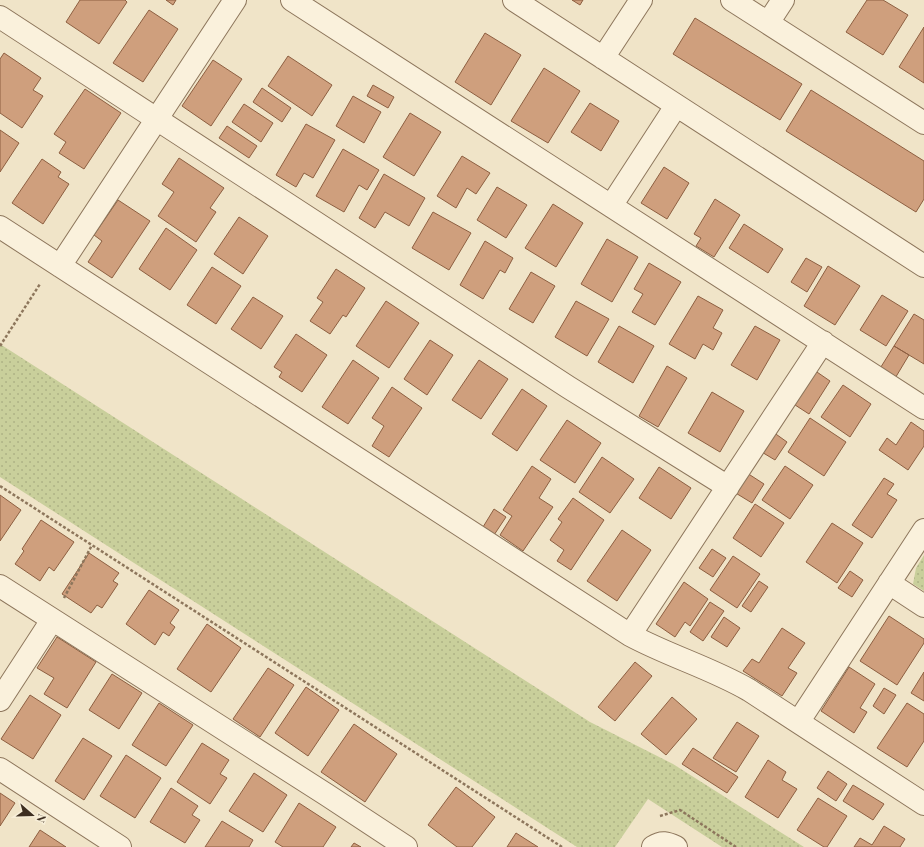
<svg xmlns="http://www.w3.org/2000/svg" width="924" height="847" font-family="'Playfair Display',serif">
	<defs>
		<pattern id="grass-dots" width="8" height="8" patternUnits="userSpaceOnUse"><rect width="8" height="8" fill="#c9cf9b"/><path d="M2 2h.1M6 6h.1" fill="none" stroke="#aeb285" stroke-width="1.8" stroke-linecap="round"/></pattern>
	</defs>
	<rect width="100%" height="100%" fill="#f0e4c8"/>
	<path fill="url(#grass-dots)" d="M0,344L590,722L673,764L804,847H722L648,799L615,847H577L0,477Z
		M924,555V591L913,584L916,568Z"/>
	<path fill="#cf9f7d" stroke="#8d5f41" d="M80,0H125L127,2L99,44L66,22Z
		M166,0H176L173,5Z
		M572,0H583L580,5Z
		M867,0H883L908,15L883,55L846,32Z
		M149,10L178,29L143,82L113,63Z
		M695,18L802,84L780,120L673,54Z
		M924,27V83L899,67Z
		M485,33L521,55L491,105L455,82Z
		M4,53L41,78L33,90L43,96L22,128L0,113V59Z
		M288,56L332,85L312,116L268,86Z
		M213,60L242,79L211,126L182,106Z
		M544,68L580,91L548,143L511,121Z
		M373,85L394,97L388,108L367,96Z
		M262,88L291,108L282,122L253,102Z
		M85,89L121,113L84,169L59,153L66,142L54,134Z
		M811,90L924,161V199L916,212L786,131Z
		M353,96L381,112L364,143L336,126Z
		M590,103L619,121L601,151L571,132Z
		M244,104L273,123L261,142L232,122Z
		M410,113L441,132L414,176L383,157Z
		M306,124L335,140L313,178L304,173L296,187L276,175Z
		M227,126L257,146L249,158L219,138Z
		M0,130L19,143L0,172Z
		M343,149L379,170L367,190L359,185L344,212L316,196Z
		M462,156L490,173L476,194L467,188L456,208L437,196Z
		M179,158L224,188L210,208L216,212L196,242L158,216L174,192L162,184Z
		M42,159L61,172L58,177L69,184L43,224L12,203Z
		M664,167L689,183L667,219L641,203Z
		M384,174L425,198L409,226L385,212L375,228L359,218Z
		M497,187L527,205L506,238L477,220Z
		M715,199L740,215L714,257L696,246L701,238L694,234Z
		M118,200L150,221L112,278L88,262L102,241L94,235Z
		M553,204L583,223L556,267L525,248Z
		M433,212L471,233L449,270L412,248Z
		M239,217L268,236L243,274L214,254Z
		M744,224L783,249L768,273L729,248Z
		M166,228L197,250L170,290L139,269Z
		M607,239L638,257L612,302L581,284Z
		M485,241L513,258L505,273L500,270L483,299L460,285Z
		M806,258L822,267L807,292L791,282Z
		M649,263L681,282L655,325L632,312L643,294L634,289Z
		M828,266L860,286L835,325L804,306Z
		M212,267L241,286L216,324L187,305Z
		M336,269L365,288L346,317L343,315L330,334L310,321L323,302L317,298Z
		M531,272L555,286L533,323L509,309Z
		M882,295L908,311L886,346L860,330Z
		M698,296L723,310L713,328L722,333L713,350L703,344L695,359L669,344Z
		M253,297L283,316L261,349L231,329Z
		M386,301L419,323L389,368L356,346Z
		M576,301L609,319L587,356L555,337Z
		M914,314L924,320V364L894,346Z
		M619,326L654,346L633,383L598,362Z
		M755,326L780,340L757,380L731,365Z
		M296,334L327,355L302,392L279,377L282,372L274,367Z
		M430,340L453,355L427,395L404,379Z
		M894,346L909,355L894,380L879,370Z
		M353,360L379,378L348,424L322,407Z
		M479,360L508,379L481,419L452,400Z
		M667,366L687,378L658,427L639,416Z
		M814,370L830,381L809,414L792,403Z
		M843,385L871,404L850,437L821,417Z
		M392,387L422,408L389,457L372,446L384,426L372,418Z
		M522,389L547,406L517,451L492,434Z
		M712,392L744,411L720,452L688,433Z
		M810,418L846,442L824,476L788,452Z
		M567,420L601,443L575,483L540,460Z
		M911,422L924,431V446L908,470L879,450L887,438L896,445Z
		M773,432L787,442L775,460L760,451Z
		M602,457L634,479L610,513L579,492Z
		M532,466L551,479L539,498L553,507L523,551L500,535L512,516L503,510Z
		M785,466L813,485L790,519L762,500Z
		M659,467L691,488L671,519L639,498Z
		M747,473L764,484L752,503L734,492Z
		M884,478L894,484L887,494L897,500L872,538L852,525Z
		M0,495L21,510L0,541Z
		M573,498L604,520L571,570L557,561L564,550L550,540L562,522L558,519Z
		M755,504L784,523L761,557L733,538Z
		M494,509L506,517L494,535L483,527Z
		M41,520L74,542L54,571L49,567L40,581L15,564L24,551L22,549Z
		M832,523L863,543L837,583L806,562Z
		M622,530L651,550L617,601L587,581Z
		M712,549L726,558L713,577L699,568Z
		M89,553L119,573L113,581L118,584L102,608L97,605L91,613L62,594Z
		M733,556L760,574L737,608L710,590Z
		M850,571L863,580L852,597L838,588Z
		M759,581L768,587L751,612L742,606Z
		M684,582L708,599L690,626L685,622L675,637L656,624Z
		M149,590L179,610L170,623L175,627L169,636L163,632L155,645L126,624Z
		M710,602L724,611L703,641L690,632Z
		M889,616L924,639V643L897,685L860,661Z
		M724,617L740,628L727,647L711,637Z
		M207,624L241,648L211,692L177,669Z
		M782,628L805,643L788,668L797,673L782,696L743,671L752,659L759,663Z
		M57,637L96,662L67,708L44,694L54,678L37,668Z
		M635,662L652,676L615,721L598,707Z
		M849,667L875,684L860,708L867,712L854,733L821,711Z
		M268,668L294,685L260,737L233,719Z
		M924,672V701L911,693Z
		M112,674L142,693L119,729L89,710Z
		M306,687L339,710L308,756L275,733Z
		M884,688L896,695L884,714L873,706Z
		M30,695L61,715L33,759L1,739Z
		M672,697L697,719L666,755L641,734Z
		M159,703L193,725L166,766L132,745Z
		M907,703L924,714V741L907,767L877,748Z
		M737,722L759,736L736,772L713,758Z
		M354,724L397,754L365,802L321,772Z
		M83,738L112,756L84,800L55,781Z
		M202,743L229,760L220,774L227,778L210,804L177,782Z
		M693,748L738,777L727,793L682,764Z
		M126,755L161,778L135,818L100,796Z
		M768,760L786,772L782,780L797,789L778,818L745,797Z
		M828,771L847,784L836,801L817,788Z
		M254,773L287,795L263,832L229,811Z
		M853,785L884,804L873,820L843,801Z
		M456,787L495,817L472,847H457L428,825Z
		M171,788L198,806L192,815L200,820L185,843L150,822Z
		M0,793L15,803L0,826Z
		M818,798L847,816L827,847H824L797,830Z
		M299,803L336,827L323,847H283L275,842Z
		M222,821L253,840L249,847H205Z
		M884,826L905,839L900,847H854L860,838L872,845Z
		M40,830L66,847H29Z
		M516,833L538,847H507Z
		M354,843L361,847H351Z"/>
	<g fill="none" stroke-linecap="round" stroke-linejoin="round">
		<defs>
			<path id="minor" d="M292,0L924,408
				M514,0L924,266
				M732,0L768,23L783,0
				M0,17L568,387L728,487
				M768,23L924,123
				M603,58L641,0
				M611,206L676,106
				M0,227L630,635C669,656 711,668 749,690L924,804
				M60,266L235,0
				M889,583L924,606
				M0,586L327,795L406,847
				M630,635L823,342
				M0,700L52,620
				M799,721L924,530
				M0,769L120,847
				M653,847C662,841 667,843 676,847"/>
		</defs>
		<use href="#minor" stroke="#8d765c" stroke-width="24"/>
		<path stroke="#8d765c" stroke-width="2.5" stroke-dasharray="3 2" stroke-linecap="butt" d="M0,346L40,284
			M0,486L562,847
			M64,598L92,545
			M660,816L680,810L736,847"/>
		<use href="#minor" stroke="#faf1dc" stroke-width="22"/>
	</g>
	<g transform="translate(32 815) rotate(110)" stroke="#f7eed8" stroke-width="3" paint-order="stroke">
	<path d="M0-3L7 15L0 10L-7 15Z" fill="#3d2e20"/>
	<text y="-6" font-size="11" font-weight="bold" text-anchor="middle" fill="#3d2e20">N</text>
	</g>
</svg>
